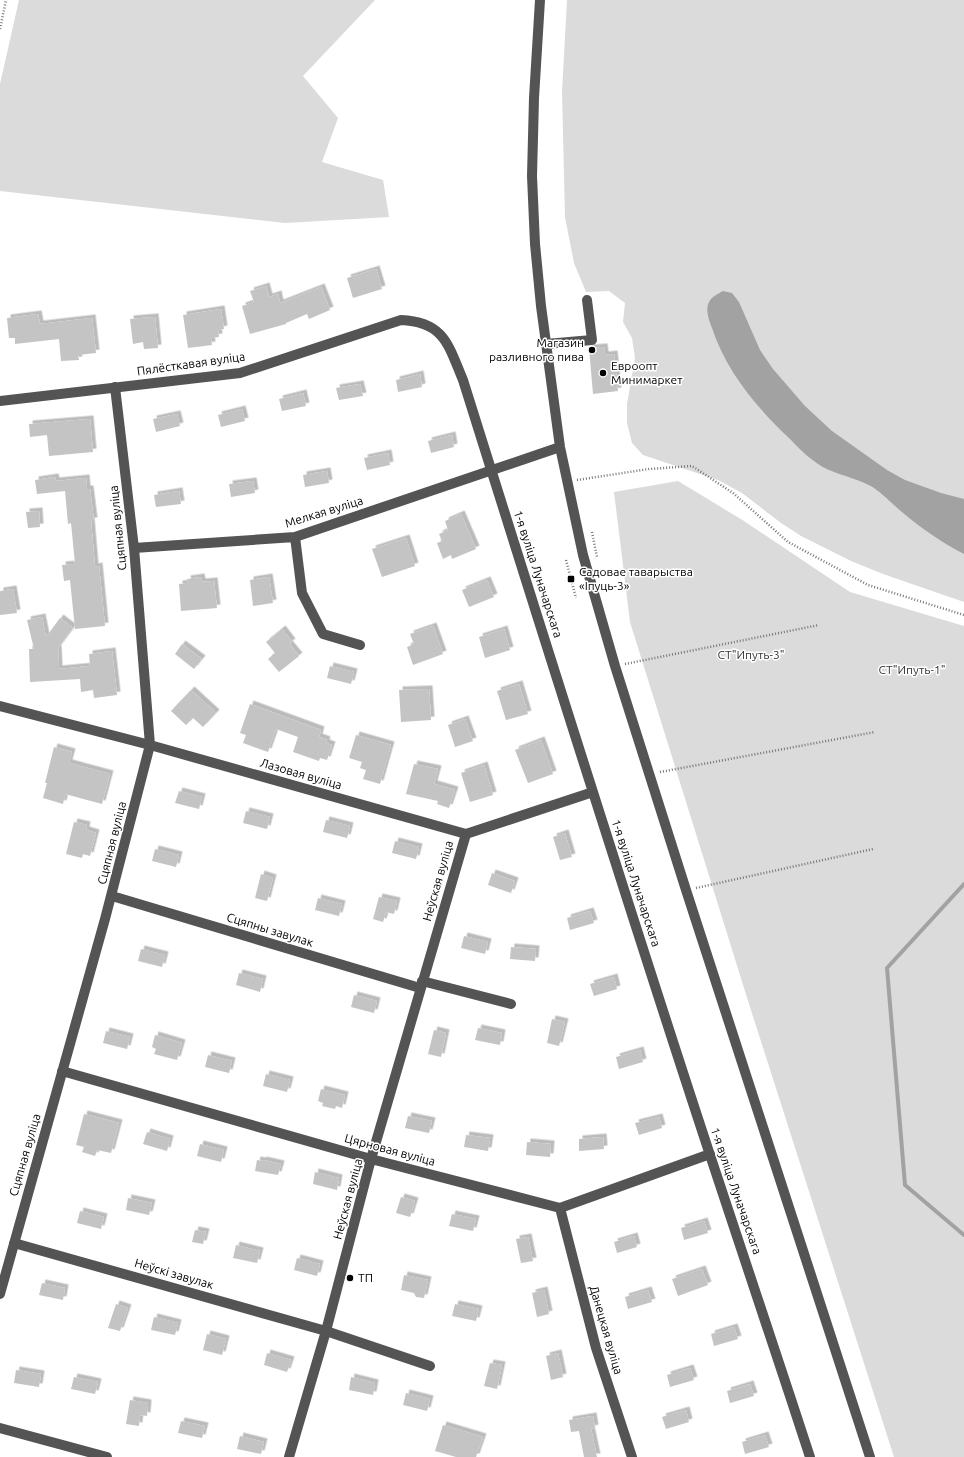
<svg xmlns="http://www.w3.org/2000/svg" width="964" height="1457" font-family="Ubuntu,sans-serif">
	<defs>
		<filter id="shadow"><feDropShadow dx="3.5" dy="-3.5" stdDeviation="0" flood-color="#0004"/></filter>
	</defs>
	<rect width="100%" height="100%" fill="#fff"/>
	<path fill="#dbdbdb" d="M19,0H375L303,76L338,118L322,162L383,180L389,217L285,223L0,191V84Z
		M567,0H964V602L883,574L851,561L801,536L781,523L742,493L718,480L643,455L632,443L627,423V404L635,358L632,338L623,322L625,303L609,291L586,292L574,263L565,217L562,92Z
		M678,481L744,521L850,592L964,626V1457H894L749,1004L630,622L614,492Z"/>
	<path fill="#a2a2a2" d="M723,291L732,293L739,302L760,350L773,369L805,406L832,431L887,470L905,480L941,493L964,499V554C941,542 921,528 902,512C892,504 884,495 874,488C855,476 831,475 814,461C805,455 797,446 789,438C757,408 726,371 712,328C709,320 705,310 709,302C712,296 718,294 723,291Z"/>
	<g fill="none" stroke-linecap="round" stroke-linejoin="round">
		<path stroke="#a2a2a2" stroke-width="4" d="M964,884L887,968L905,1185L964,1235"/>
	</g>
	<path fill="#c4c4c4" filter="url(#shadow)" d="M376,269L382,289L353,298L347,278Z
		M266,286L269,297L278,294L280,303L321,287L330,310L309,319L307,314L286,323V324L250,334L242,306L254,302L250,291Z
		M221,309L224,329L218,330L219,337L211,338L212,345L188,348L183,315Z
		M38,314L40,324L92,318L96,353L78,355L79,360L61,361L59,339L15,344V338H9L7,318Z
		M155,317L158,348L144,349L143,342L133,344L130,319Z
		M604,347L605,355L614,354L618,391L593,394L589,348Z
		M420,374L422,387L398,392L396,380Z
		M360,384L363,396L339,400L336,388Z
		M303,393L306,406L282,411L279,399Z
		M242,409L245,421L221,427L218,415Z
		M177,414L180,426L156,432L153,419Z
		M90,419L93,452L49,456L47,435L30,437L29,424Z
		M452,435L454,447L431,453L428,441Z
		M388,453L390,465L367,470L364,458Z
		M327,471L329,483L305,487L303,475Z
		M55,477L56,481L86,478L87,489H90L94,521H91L95,567L99,566L105,626L75,629L70,580L64,581L62,565L75,564L71,523L68,524L65,491L37,494L35,480Z
		M253,481L255,493L231,497L229,484Z
		M179,491L181,504L156,507L154,495Z
		M39,511L40,527L28,528L26,512Z
		M461,514L476,549L452,559L451,555L443,559L437,543L442,541L439,534L448,530L445,521Z
		M406,538L415,566L382,577L372,549Z
		M201,577L202,582L214,581L217,608L181,611L179,584L188,583L187,579Z
		M269,577L273,603L253,606L250,580Z
		M487,580L494,597L469,607L462,590Z
		M13,589L17,613L0,615V591Z
		M42,617L46,637L60,618L73,628L58,648L59,669L90,666L89,654L112,651L117,695L94,698L93,690L81,692L80,679L30,682L29,649H34L27,620Z
		M433,626L443,654L413,665L407,647L414,644L410,634Z
		M282,629L292,642L289,644L299,656L279,672L268,659L275,653L266,642Z
		M504,629L510,650L485,658L479,637Z
		M182,644L202,659L194,669L175,654Z
		M330,666L354,672L351,684L327,678Z
		M519,684L528,714L506,720L497,691Z
		M429,689L431,720L401,722L399,690Z
		M191,690L216,713L203,727L193,718L186,725L171,711Z
		M250,704L321,730L319,737L327,740L326,743L332,745L327,760L320,758L319,761L293,752L298,737L276,729L268,752L243,743L246,735L240,733Z
		M465,719L473,741L455,747L448,725Z
		M356,735L391,745L380,784L363,779L366,770L360,768L362,762L349,758Z
		M541,740L553,774L528,783L515,750Z
		M54,747L72,752L69,763L110,774L102,804L65,794L63,804L43,798L47,783H45Z
		M414,764L438,769L434,784L455,790L449,808L437,804L438,801L406,794Z
		M484,765L493,795L470,802L461,773Z
		M179,791L202,797L199,809L175,803Z
		M246,811L270,817L267,829L243,823Z
		M326,820L350,826L347,838L323,832Z
		M74,822L87,825L86,830L96,833L90,856L83,854L82,858L66,854Z
		M565,833L572,857L560,860L553,837Z
		M395,841L419,847L416,859L392,853Z
		M155,849L179,855L176,867L152,861Z
		M492,873L515,881L511,893L488,885Z
		M261,874L273,878L267,901L255,898Z
		M379,897L397,901L394,914L386,912L383,922L373,919Z
		M318,898L342,904L339,916L315,910Z
		M590,911L594,923L570,930L567,918Z
		M464,936L488,942L485,954L461,948Z
		M511,947L536,949L535,961L510,959Z
		M141,949L165,955L162,967L138,961Z
		M239,973L263,979L260,992L236,985Z
		M614,977L617,989L594,996L590,984Z
		M354,995L377,1001L374,1013L351,1007Z
		M552,1019L565,1022L559,1046L547,1043Z
		M478,1028L502,1033L500,1045L475,1040Z
		M434,1030L446,1033L441,1057L428,1054Z
		M106,1031L130,1037L127,1049L103,1043Z
		M155,1035L182,1043L177,1060L154,1054L156,1049L152,1047Z
		M640,1050L643,1062L619,1069L616,1057Z
		M208,1055L232,1061L229,1073L205,1067Z
		M266,1074L290,1080L287,1092L263,1086Z
		M321,1089L345,1095L342,1108L336,1106L335,1109L322,1106L323,1103L318,1101Z
		M84,1114L119,1123L111,1153L97,1150L95,1156L82,1152L84,1147L76,1145Z
		M408,1116L432,1121L429,1133L405,1128Z
		M659,1117L662,1128L639,1135L635,1123Z
		M147,1132L170,1139L167,1151L143,1144Z
		M466,1135L490,1138L488,1151L464,1147Z
		M603,1137L604,1149L579,1151V1139Z
		M527,1142L551,1144L550,1157L526,1155Z
		M200,1144L224,1150L221,1162L197,1156Z
		M257,1160L263,1161V1160L281,1164L278,1175L255,1171Z
		M315,1172L339,1178L337,1190L313,1184Z
		M401,1197L415,1201L410,1217L396,1213Z
		M128,1198L152,1203L149,1215L126,1210Z
		M80,1211L104,1217L101,1229L77,1223Z
		M452,1214L476,1219L473,1231L449,1226Z
		M704,1221L708,1233L684,1240L681,1228Z
		M195,1230L206,1232L203,1244L192,1242Z
		M634,1236L637,1247L617,1253L614,1242Z
		M528,1237L533,1261L521,1263L516,1239Z
		M236,1245L260,1251L257,1263L233,1258Z
		M297,1258L320,1264L317,1276L294,1270Z
		M702,1269L708,1285L678,1296L672,1279Z
		M404,1275L428,1280L424,1298L416,1297L414,1293L401,1290Z
		M42,1283L65,1288L63,1300L39,1295Z
		M544,1290L549,1314L537,1317L532,1293Z
		M648,1290L652,1302L628,1309L625,1297Z
		M116,1304L128,1308L120,1331L108,1328Z
		M455,1304L479,1309L476,1321L452,1316Z
		M154,1317L178,1323L175,1335L151,1330Z
		M734,1327L738,1339L714,1346L711,1334Z
		M207,1334L226,1339L222,1355L203,1350Z
		M267,1353L291,1360L287,1372L264,1365Z
		M558,1353L563,1377L551,1380L546,1356Z
		M490,1363L502,1365L497,1389L484,1386Z
		M690,1368L694,1380L670,1387L667,1375Z
		M16,1370L41,1374L39,1387L14,1383Z
		M74,1377L98,1382L95,1394L71,1389Z
		M351,1377L375,1383L373,1395L349,1390Z
		M750,1384L754,1396L730,1403L727,1391Z
		M406,1393L430,1399L427,1411L403,1405Z
		M130,1400L148,1403L147,1416L140,1415L139,1426L126,1424Z
		M686,1410L689,1422L666,1429L662,1417Z
		M593,1416L595,1428L591,1429L597,1457H584L579,1431L571,1432L569,1420Z
		M181,1421L205,1426L202,1438L178,1433Z
		M443,1425L483,1437L476,1457H456L435,1451Z
		M765,1435L769,1447L745,1454L742,1442Z
		M240,1436L264,1442L261,1454L237,1449Z"/>
	<g fill="none" stroke-linecap="round" stroke-linejoin="round">
		<path stroke="#767676" stroke-width="2.5" stroke-dasharray="1 2" stroke-linecap="butt" d="M0,29L6,0
			M577,480L649,469L692,466L733,493L788,542L868,585L964,615
			M592,532L597,557
			M566,560L576,598
			M625,664L819,625
			M660,772L875,732
			M696,888L873,849"/>
		<path stroke="#545454" stroke-width="10" d="M540,0L534,98L532,176L535,244L541,306L560,447L583,555L615,666L686,890L870,1457
			M546,344L592,340L587,300
			M0,401L240,373L401,320C444,322 448,344 463,380C544,638 625,897 710,1155C743,1255 777,1356 810,1457
			M295,537L302,593L323,634L360,645
			M134,548L295,537L560,447
			M0,706L150,745L466,834L593,792
			M112,896L420,988
			M422,981L511,1004
			M62,1071L371,1159L560,1208L710,1154
			M560,1208L596,1348L632,1457
			M14,1243L326,1331L430,1366
			M0,1294L105,919L150,745L134,548L115,387
			M0,1428L107,1457
			M289,1457L326,1331L371,1159L466,834"/>
	</g>
	<g fill="#000" stroke="#fff" stroke-width="1.5">
		<circle cx="592" cy="350" r="4"/>
		<circle cx="603" cy="373" r="4"/>
		<rect x="567" y="575" width="8" height="8" rx="2"/>
		<circle cx="350" cy="1278" r="4"/>
	</g>
	<g text-anchor="middle" stroke-width="3" stroke-linejoin="round" paint-order="stroke">
		<g font-size="12" fill="#000" stroke="#fff" text-anchor="start">
			<text x="584" y="347" text-anchor="end">Магазин<tspan x="584" dy="14">разливного пива</tspan></text>
			<text x="611" y="370">Евроопт<tspan x="611" dy="14">Минимаркет</tspan></text>
			<text x="579" y="576">Садовае таварыства<tspan x="579" dy="14">«Іпуць-3»</tspan></text>
			<text x="358" y="1282">ТП</text>
		</g>
		<g font-size="12" fill="#000" stroke="#fff">
			<text transform="translate(191 364) rotate(-8)" y="4">Пялёсткавая вуліца</text>
			<text transform="translate(324 512) rotate(-17)" y="4">Мелкая вуліца</text>
			<text transform="translate(118 528) rotate(-96)" y="4">Сцяпная вуліца</text>
			<text transform="translate(538 574) rotate(72)" y="4">1-я вуліца Луначарскага</text>
			<text transform="translate(301 774) rotate(16)" y="4">Лазовая вуліца</text>
			<text transform="translate(112 843) rotate(-76)" y="4">Сцяпная вуліца</text>
			<text transform="translate(438 881) rotate(-74)" y="4">Неўская вуліца</text>
			<text transform="translate(636 883) rotate(72)" y="4">1-я вуліца Луначарскага</text>
			<text transform="translate(270 930) rotate(17)" y="4">Сцяпны завулак</text>
			<text transform="translate(390 1150) rotate(15)" y="4">Цярновая вуліца</text>
			<text transform="translate(25 1155) rotate(-74)" y="4">Сцяпная вуліца</text>
			<text transform="translate(736 1191) rotate(71)" y="4">1-я вуліца Луначарскага</text>
			<text transform="translate(348 1199) rotate(-75)" y="4">Неўская вуліца</text>
			<text transform="translate(174 1274) rotate(16)" y="4">Неўскі завулак</text>
			<text transform="translate(606 1330) rotate(74)" y="4">Данецкая вуліца</text>
		</g>
		<g font-size="12" fill="#323232" stroke="#fff">
			<text x="751" y="659">СТ"Ипуть-3"</text>
			<text x="912" y="674">СТ"Ипуть-1"</text>
		</g>
	</g>
</svg>
